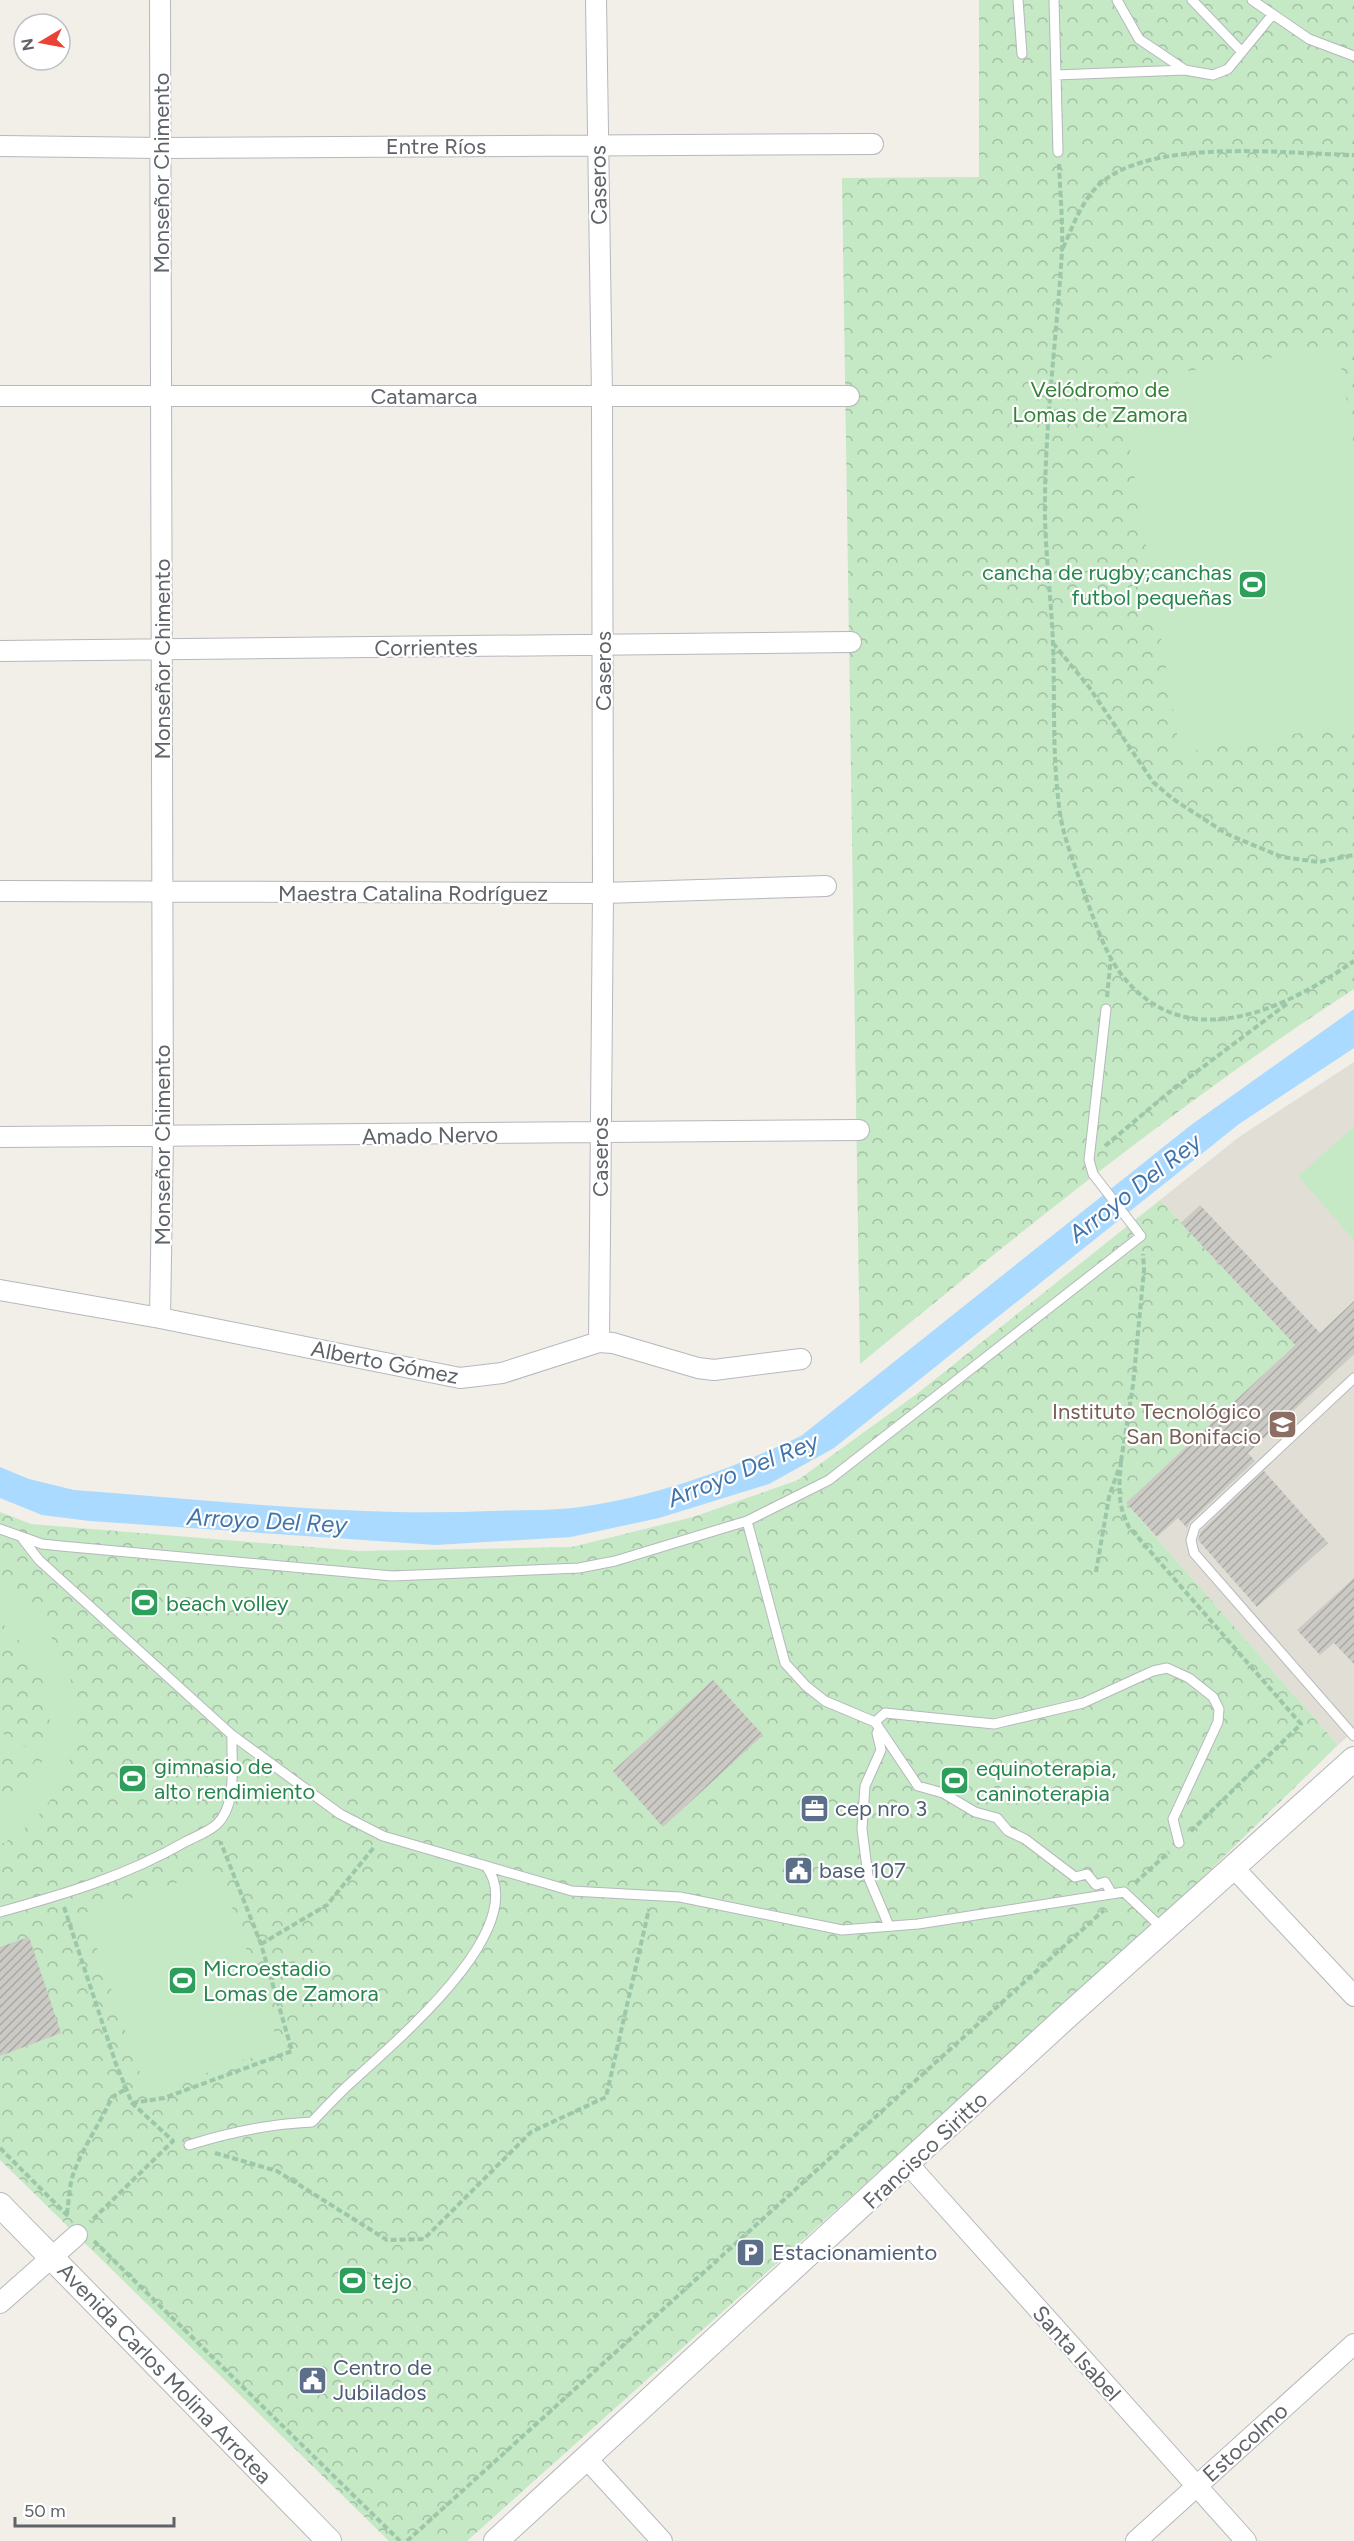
<svg xmlns="http://www.w3.org/2000/svg" width="1354" height="2541" font-family="Figtree,sans-serif">
	<defs>
		<pattern id="park-crowns" width="20" height="18" patternUnits="userSpaceOnUse" patternTransform="scale(1.5)"><rect width="20" height="18" fill="#c5e8c5"/><path d="M2 6a3 3 0 1 1 6 0M12 15a3 3 0 1 1 6 0" fill="none" stroke="#a3c0a4"/></pattern>
		<pattern id="building-hatch" width="6" height="6" patternUnits="userSpaceOnUse" patternTransform="scale(1.5)"><rect width="6" height="6" fill="#cccac5"/><path d="M-1 1l2-2M0 6l6-6M5 7l2-2" fill="none" stroke="#a9a8a4"/></pattern>
	</defs>
	<rect width="100%" height="100%" fill="#f1efe8"/>
	<path fill="#e1ded6" d="M1354,1062V1731L1338,1745L1126,1503L1295,1345L1160,1200L1239,1137Z"/>
	<path fill="url(#park-crowns)" d="M979,0H1354V989C1180,1102 1020,1232 860,1364L842,178L979,177Z
		M1160,1200L1295,1345L1126,1503L1338,1745L1156,1923L467,2541H389L0,2160V1512L31,1524L359,1551L572,1547L693,1517L798,1480L918,1393Z"/>
	<path fill="#c5e8c5" d="M1338,347L1354,446V724L1180,753L1119,382Z
		M1354,1127V1240L1298,1176Z
		M0,1591C101,1646 101,1790 0,1845V1814C69,1764 64,1673 0,1622Z
		M0,1732L38,1754L31,1766L0,1747Z
		M219,1869L280,2048L147,2093L85,1913Z"/>
	<path fill="#aadaff" d="M1354,1009V1048L1239,1124L834,1448L769,1484L659,1518L571,1537L436,1545L90,1521L42,1515L0,1498V1467L29,1479L74,1490C213,1500 352,1517 491,1511C518,1510 546,1511 573,1508C653,1498 729,1470 801,1436L1191,1125Z"/>
	<path fill="url(#building-hatch)" d="M1200,1205L1320,1333L1354,1301V1354L1248,1453L1255,1461L1190,1522L1187,1528L1178,1518L1157,1537L1126,1503L1295,1345L1181,1223Z
		M1264,1471L1328,1543L1257,1607L1198,1540L1201,1531Z
		M1354,1578V1664L1334,1643L1320,1655L1297,1630Z
		M713,1680L763,1735L663,1827L613,1771Z
		M29,1937L61,2033L0,2056V1947Z"/>
	<g fill="none" stroke-linecap="round" stroke-linejoin="round">
		<defs>
			<path id="service" d="M1018,0L1022,54
				M1054,0L1058,152
				M1117,0L1139,39L1185,70L1213,75L1228,69L1273,14
				M1192,0L1242,52
				M1252,0L1309,39L1354,56
				M1056,75L1185,70
				M1354,1378L1195,1527L1191,1540L1194,1553L1354,1736
				M747,1521L785,1663L806,1686L825,1701L875,1722L918,1786L943,1793L975,1812L997,1818L1008,1831L1025,1839L1075,1877L1087,1874L1096,1885L1105,1882L1112,1894
				M0,1529L42,1544L61,1546L392,1576L579,1568L615,1561L747,1521L829,1480L1141,1236L1093,1174L1089,1160L1106,1009
				M875,1722L885,1713L994,1724L1083,1703L1153,1671L1167,1668L1189,1678L1213,1697L1219,1709L1218,1722L1173,1819L1179,1843
				M877,1733L881,1750L865,1786L862,1829L868,1876L889,1926
				M232,1735L340,1814L383,1836L572,1891L680,1897L842,1930L918,1924L1124,1892L1163,1929
				M0,1912C65,1894 126,1876 185,1842C194,1837 209,1832 217,1824C238,1804 231,1761 232,1735L39,1560L22,1538
				M189,2145C230,2132 268,2124 312,2122C322,2111 333,2100 344,2089C385,2050 535,1930 486,1866"/>
			<path id="minor" d="M160,0L163,1137L160,1318
				M596,0L602,396L603,893L599,1342
				M0,146L161,148L873,144
				M0,396H849
				M0,651L851,642
				M0,891L603,893L826,886
				M0,1137L859,1130
				M0,1290L160,1318L460,1378L502,1373L599,1342L613,1343L698,1368L714,1370L801,1359
				M1233,1867L1354,1996
				M909,2165L1246,2541
				M0,2303L77,2235
				M588,2460L662,2541
				M1136,2541L1354,2344"/>
			<path id="tertiary" d="M0,2205L329,2541
				M496,2541L1064,2019L1354,1759"/>
		</defs>
		<use href="#service" stroke="#b5b8bc" stroke-width="11"/>
		<use href="#minor" stroke="#b5b8bc" stroke-width="22"/>
		<use href="#tertiary" stroke="#b5b8bc" stroke-width="26"/>
		<path stroke="#9cc7a9" stroke-width="4" stroke-dasharray="6 3" stroke-linecap="butt" d="M1059,164C1060,192 1063,222 1062,251C1057,333 1046,414 1045,496C1044,545 1051,594 1053,643C1055,697 1052,752 1059,806C1062,836 1076,867 1085,895C1095,922 1104,951 1121,974C1186,1058 1285,1009 1354,961
			M1063,248C1072,228 1079,208 1093,191C1140,135 1286,154 1354,155
			M1053,643L1089,687L1153,782L1173,799L1227,834L1282,857L1319,862L1354,855
			M1107,997L1111,957
			M1105,1146L1167,1094L1288,1003
			M1121,1461C1119,1485 1117,1505 1129,1527L1301,1724L1190,1832
			M1121,1461L1133,1385L1144,1270L1143,1254
			M1096,1572L1109,1497L1119,1468
			M1135,1883L1169,1852
			M64,1907L116,2064L132,2103L173,2141L90,2222
			M261,1944L327,1905L375,1846
			M132,2103L164,2098L292,2051L261,1944L221,1843H219
			M0,2148L69,2217
			M215,2153L277,2171L387,2240L424,2239L531,2132L606,2097L649,1909
			M67,2214C69,2200 69,2185 74,2172C84,2145 101,2122 112,2097L126,2089
			M94,2241L400,2541
			M407,2541L1104,1910"/>
		<use href="#service" stroke="#fff" stroke-width="9"/>
		<use href="#minor" stroke="#fff" stroke-width="20"/>
		<use href="#tertiary" stroke="#fff" stroke-width="24"/>
	</g>
	<defs>
		<symbol id="stadium-square" viewBox="-11 -11 22 22"><rect x="-9" y="-9" width="18" height="18" rx="4" fill="#2e9e5b" stroke="#fff"/><path d="M0-5a6.5 5 0 1 0 0 10a6.5 5 0 1 0 0-10ZM-3.5-1.8h7v3.6h-7Z" fill="#fff"/></symbol>
		<symbol id="school-square" viewBox="-11 -11 22 22"><rect x="-9" y="-9" width="18" height="18" rx="4" fill="#8d6e63" stroke="#fff"/><path d="M0-5L7-2L0 1L-7-2ZM-4 1L0 2.5L4 1V4Q0 6-4 4Z" fill="#fff"/></symbol>
		<symbol id="office-square" viewBox="-11 -11 22 22"><rect x="-9" y="-9" width="18" height="18" rx="4" fill="#5c6f8a" stroke="#fff"/><path d="M-6-3h4V-5.5h4V-3h4V5H-6ZM-1-4.5V-3h2v-1.5ZM-6 0V1H6V0Z" fill="#fff"/></symbol>
		<symbol id="civic-square" viewBox="-11 -11 22 22"><rect x="-9" y="-9" width="18" height="18" rx="4" fill="#5c6f8a" stroke="#fff"/><path d="M-.6-6.5H3V-4.5H.6V-3L4-1V1h2V6H-6V1h2V-1L-.6-3ZM-1.2 2.5V6h2.4V2.5Z" fill="#fff"/></symbol>
		<symbol id="parking-square" viewBox="-11 -11 22 22"><rect x="-9" y="-9" width="18" height="18" rx="4" fill="#5c6f8a" stroke="#fff"/><path d="M-3.5-5.5H1a3.5 3.5 0 0 1 0 7H-1V5.5H-3.5ZM-1-3.4V-.6H.8a1.4 1.4 0 0 0 0-2.8Z" fill="#fff"/></symbol>
	</defs>
	<g fill-rule="evenodd">
		<use href="#stadium-square" x="1236" y="568" width="33" height="33"/>
		<use href="#school-square" x="1266" y="1408" width="33" height="33"/>
		<use href="#stadium-square" x="128" y="1586" width="33" height="33"/>
		<use href="#stadium-square" x="116" y="1762" width="33" height="33"/>
		<use href="#stadium-square" x="938" y="1764" width="33" height="33"/>
		<use href="#office-square" x="798" y="1792" width="33" height="33"/>
		<use href="#civic-square" x="782" y="1854" width="33" height="33"/>
		<use href="#stadium-square" x="166" y="1964" width="33" height="33"/>
		<use href="#parking-square" x="734" y="2236" width="33" height="33"/>
		<use href="#stadium-square" x="336" y="2264" width="33" height="33"/>
		<use href="#civic-square" x="296" y="2364" width="33" height="33"/>
	</g>
	<g text-anchor="middle" stroke-width="4.5" stroke-linejoin="round" paint-order="stroke">
		<g font-size="22" fill="#5f6368" stroke="#fff">
			<text x="436" y="154">Entre Ríos</text>
			<text transform="translate(161 173) rotate(-90)" y="8">Monseñor Chimento</text>
			<text transform="translate(598 185) rotate(-91)" y="8">Caseros</text>
			<text x="424" y="404">Catamarca</text>
			<text transform="translate(426 647) rotate(-1)" y="8">Corrientes</text>
			<text transform="translate(162 659) rotate(-90)" y="8">Monseñor Chimento</text>
			<text transform="translate(603 671) rotate(-90)" y="8">Caseros</text>
			<text x="413" y="901">Maestra Catalina Rodríguez</text>
			<text transform="translate(430 1135) rotate(-1)" y="8">Amado Nervo</text>
			<text transform="translate(162 1145) rotate(-90)" y="8">Monseñor Chimento</text>
			<text transform="translate(600 1157) rotate(-90)" y="8">Caseros</text>
			<text transform="translate(385 1362) rotate(11)" y="8">Alberto Gómez</text>
			<text transform="translate(925 2150) rotate(-43)" y="8">Francisco Siritto</text>
			<text transform="translate(1077 2353) rotate(48)" y="8">Santa Isabel</text>
			<text transform="translate(165 2373) rotate(46)" y="8">Avenida Carlos Molina Arrotea</text>
			<text transform="translate(1245 2442) rotate(-42)" y="8">Estocolmo</text>
		</g>
		<g font-size="22" fill="#348238" stroke="#fff">
			<text x="1100" y="397">Velódromo de<tspan x="1100" dy="25">Lomas de Zamora</tspan></text>
		</g>
		<g font-size="22" fill="#27864d" stroke="#fff" text-anchor="start">
			<text x="1232" y="580" text-anchor="end">cancha de rugby;canchas<tspan x="1232" dy="25">futbol pequeñas</tspan></text>
			<text x="166" y="1611">beach volley</text>
			<text x="154" y="1774">gimnasio de<tspan x="154" dy="25">alto rendimiento</tspan></text>
			<text x="976" y="1776">equinoterapia,<tspan x="976" dy="25">caninoterapia</tspan></text>
			<text x="203" y="1976">Microestadio<tspan x="203" dy="25">Lomas de Zamora</tspan></text>
			<text x="373" y="2289">tejo</text>
		</g>
		<g font-size="22" fill="#785e54" stroke="#fff" text-anchor="end">
			<text x="1261" y="1419">Instituto Tecnológico<tspan x="1261" dy="25">San Bonifacio</tspan></text>
		</g>
		<g font-size="22" fill="#4e5e75" stroke="#fff" text-anchor="start">
			<text x="835" y="1816">cep nro 3</text>
			<text x="819" y="1878">base 107</text>
			<text x="772" y="2260">Estacionamiento</text>
			<text x="333" y="2375">Centro de<tspan x="333" dy="25">Jubilados</tspan></text>
		</g>
		<g font-size="24" font-style="italic" fill="#4174aa" stroke="#fff">
			<text transform="translate(1135 1188) rotate(-38)" y="8">Arroyo Del Rey</text>
			<text transform="translate(743 1470) rotate(-22)" y="8">Arroyo Del Rey</text>
			<text transform="translate(267 1521) rotate(3)" y="8">Arroyo Del Rey</text>
		</g>
	</g>
	<g transform="translate(42 42) rotate(260)"><circle r="28" fill="#ffffff" stroke="#bfc1c3" stroke-width="1.5"/>
	<path d="M0-4.5L10 22L0 15L-10 22Z" fill="#ea4335"/>
	<text y="-9" font-size="16" font-weight="bold" text-anchor="middle" fill="#5f6368">N</text>
	</g>
	<path d="M15 2517v9h159v-9" fill="none" stroke="#5f6368" stroke-width="3"/>
	<text x="24" y="2517" font-size="18" fill="#5f6368" stroke="#ffffff" stroke-width="4.5" paint-order="stroke">50 m</text>
</svg>
